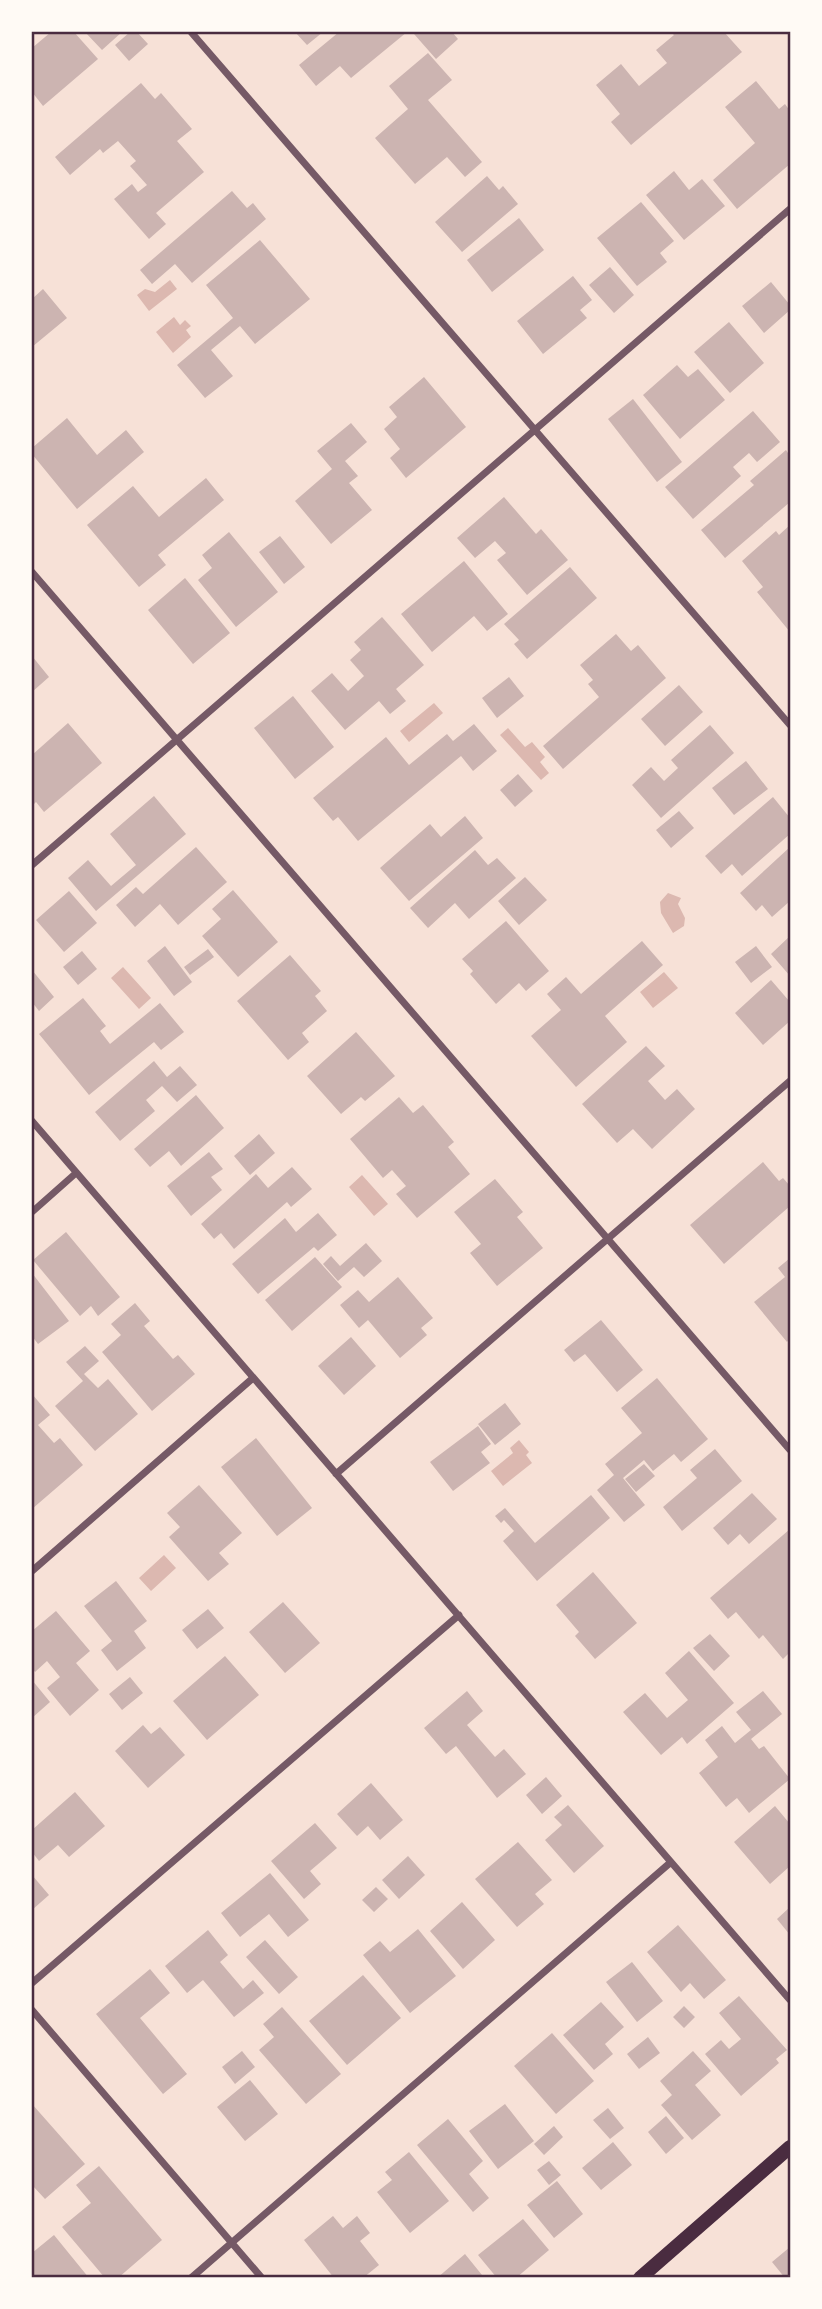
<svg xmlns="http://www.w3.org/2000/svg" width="822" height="2309" font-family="Literata,serif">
	<rect width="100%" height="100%" fill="#f7e1d7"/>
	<path fill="#dcb8b0" d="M170,280L177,289L149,311L137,295L145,289L155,292Z
		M174,317L180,325L185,320L191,326L186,330L191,337L173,353L156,332Z
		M434,703L443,713L409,742L400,731Z
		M508,728L525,747L532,742L545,757L540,762L549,773L541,780L500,735Z
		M668,893L681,898L678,904L685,918L684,926L673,933L661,913L660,902Z
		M123,967L151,998L139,1009L111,978Z
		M664,972L678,988L653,1008L640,992Z
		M362,1175L388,1204L374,1216L349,1187Z
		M519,1440L529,1452L526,1455L532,1463L503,1486L491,1471L513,1453L510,1448Z
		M164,1555L176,1568L151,1591L139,1578Z"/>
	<path fill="#ccb4b1" d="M51,32H74L98,59L43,106L32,92V48Z
		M85,32H122L102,50Z
		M130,32H137L148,44L129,61L115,45Z
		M295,32H323L307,45Z
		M339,32H407L351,78L340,66L316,86L299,65Z
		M416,32H452L458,39L436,59L414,34Z
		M671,32H724L742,52L631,145L611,122L620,114L596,85L621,64L639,86L667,63L656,50L674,35Z
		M428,53L452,80L428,100L482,162L465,177L447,157L415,184L375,138L408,109L389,86Z
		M756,81L779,109L785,104L790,111V164L737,209L713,180L755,143L725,107Z
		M141,83L155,99L161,93L192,129L177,141L204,172L156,213L166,224L149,239L114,199L132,184L138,192L147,185L130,166L136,161L118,141L103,153L100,149L70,175L55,157Z
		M674,171L689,190L702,179L725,206L684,240L646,195Z
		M487,176L499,190L503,186L518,204L462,252L435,222Z
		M232,191L247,208L253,203L266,219L192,283L175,264L152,284L140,270Z
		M641,202L674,241L660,253L667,262L637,286L597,238Z
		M519,218L544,250L492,292L467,260Z
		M260,240L310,299L255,344L240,326L211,350L233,376L205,398L177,365L233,318L206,285Z
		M610,267L634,295L614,313L589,285Z
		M573,276L592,300L580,310L587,318L543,354L517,321Z
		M771,282L790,305V310L764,333L742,306Z
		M43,289L67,318L32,347V299Z
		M729,322L764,363L730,393L694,352Z
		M677,365L688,377L698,369L725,400L680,439L643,395Z
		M424,377L466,427L406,478L390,458L400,449L384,429L397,417L389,407Z
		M633,399L682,462L657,482L608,419Z
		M753,411L780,442L757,462L749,453L733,467L741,476L693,519L665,487Z
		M67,418L97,455L126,430L144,452L77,509L32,454V448Z
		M351,423L367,442L345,461L358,476L349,483L372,510L331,544L295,501L332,469L317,451Z
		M786,450L790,456V502L725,558L701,530L754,485L750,481Z
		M206,478L224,500L158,555L166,565L139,587L87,525L133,486L159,517Z
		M504,497L536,534L541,529L568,560L527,595L497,560L506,553L495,541L475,558L457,538Z
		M790,525V632L757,592L763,587L742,561L776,531L779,535Z
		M229,532L278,592L236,627L198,580L212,568L202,555Z
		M280,536L305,567L284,584L259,552Z
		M464,561L508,614L487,631L474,616L432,652L401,614Z
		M570,567L597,598L527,659L514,644L519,640L504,624Z
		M185,578L230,633L193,664L148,610Z
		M382,617L424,665L396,689L406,701L390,714L379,701L345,730L311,691L332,673L348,691L364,676L350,660L361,650L354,642Z
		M616,634L631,651L638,645L666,678L563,769L543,746L599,697L588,684L593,680L580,665Z
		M32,656L49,677L32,692Z
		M509,677L524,696L497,718L482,698Z
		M679,685L703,712L665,746L641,719Z
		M293,696L334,747L295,779L254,728Z
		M68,723L102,763L44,812L36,802L32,806V755Z
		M474,724L497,751L473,771L461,756L358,841L338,817L333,821L313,798L386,737L409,765L447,734L453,741Z
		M710,725L734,753L661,818L632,785L651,767L664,781L678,768L671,760Z
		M746,761L768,789L734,815L712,788Z
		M518,774L533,791L515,807L500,790Z
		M154,796L186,834L96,911L68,878L88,860L111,886L136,865L110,834Z
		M773,797L790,818V834L742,876L732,864L721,874L705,856Z
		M679,811L694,828L671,848L656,830Z
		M465,816L483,838L409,901L380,868L430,824L441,837Z
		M196,847L227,882L178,925L160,904L135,927L116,905L136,887L143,894Z
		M790,847V901L772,917L762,905L756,911L740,893Z
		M475,850L488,865L497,858L516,878L469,919L455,903L428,928L410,908Z
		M525,877L547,900L519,925L498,901Z
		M233,890L278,942L238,977L202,936L221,919L212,909Z
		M69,891L97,923L64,952L36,920Z
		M506,921L549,971L526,991L519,983L496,1004L470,974L473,971L462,959Z
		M790,936V976L771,954Z
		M642,941L663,965L605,1016L627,1042L576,1087L531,1036L561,1010L547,994L566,977L581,994Z
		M165,946L192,982L174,996L147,961Z
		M756,946L772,967L751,983L735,962Z
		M208,949L214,957L190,975L184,967Z
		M82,951L97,969L78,985L63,967Z
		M290,955L321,991L315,996L327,1011L302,1033L309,1042L288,1060L237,1001Z
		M32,970L54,997L39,1011L32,1002Z
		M771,980L790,1002V1021L763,1045L735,1013Z
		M83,998L106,1026L100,1031L110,1044L160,1003L184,1032L161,1050L154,1042L89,1095L39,1034Z
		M356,1032L395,1076L365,1101L361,1097L341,1114L307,1076Z
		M646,1046L665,1066L648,1081L665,1100L677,1089L695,1109L652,1149L633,1129L617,1143L582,1104Z
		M154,1061L167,1077L180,1066L197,1085L177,1102L162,1086L146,1100L155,1111L120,1141L95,1112Z
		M196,1095L224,1128L181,1166L169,1151L150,1167L134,1149Z
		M399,1097L413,1113L423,1105L454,1142L448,1147L470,1174L417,1218L396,1194L406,1186L392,1170L383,1178L350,1139Z
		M259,1134L275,1153L250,1175L234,1156Z
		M209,1152L223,1169L211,1177L222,1190L191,1216L167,1186Z
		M763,1162L779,1181L783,1178L790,1186V1206L724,1264L690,1225Z
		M292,1167L312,1189L291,1207L287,1202L234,1249L221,1233L214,1239L201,1224L256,1174L268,1188Z
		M495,1179L523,1212L517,1217L543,1248L497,1286L470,1253L481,1244L454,1212Z
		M318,1213L337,1235L318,1251L314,1247L258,1294L232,1264L285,1218L296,1232Z
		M66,1232L120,1297L98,1316L91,1306L80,1316L33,1260Z
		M366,1243L382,1261L364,1277L354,1267L338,1281L323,1264L331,1256L340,1266Z
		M315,1257L342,1287L292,1331L265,1300Z
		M790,1258V1338L787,1342L754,1302L785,1277L778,1268Z
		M32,1273L69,1321L38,1344L32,1336Z
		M398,1277L433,1318L421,1328L427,1335L400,1358L368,1320L359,1328L340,1305L358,1290L369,1302Z
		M135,1303L150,1321L144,1326L173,1359L178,1355L195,1374L152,1411L102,1352L121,1335L111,1324Z
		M601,1320L643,1370L617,1392L585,1354L574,1362L564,1350Z
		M351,1337L376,1366L344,1395L318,1366Z
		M85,1346L99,1361L84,1374L98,1388L108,1379L138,1414L95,1451L55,1406L83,1381L66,1362Z
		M657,1378L708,1439L681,1462L674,1454L653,1471L644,1460L623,1478L645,1505L624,1522L597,1490L614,1475L605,1464L642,1433L621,1408Z
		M32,1394L50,1415L38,1425L54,1443L60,1438L83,1465L32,1509Z
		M505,1403L521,1424L495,1445L478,1424Z
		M478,1426L491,1444L481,1452L490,1463L453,1491L430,1462Z
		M256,1438L312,1508L277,1536L221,1467Z
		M715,1449L742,1481L682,1531L663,1507L697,1478L690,1470Z
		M644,1464L655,1476L636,1492L625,1479Z
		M199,1485L242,1533L219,1553L229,1564L208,1581L169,1537L180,1527L167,1513Z
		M752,1493L777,1519L749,1544L740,1534L728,1545L713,1528Z
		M591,1495L610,1518L537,1581L503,1541L514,1531L504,1520L501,1523L495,1516L505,1508L535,1543Z
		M790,1529V1652L783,1659L763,1635L759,1639L736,1612L728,1619L710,1598Z
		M593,1572L637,1623L595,1659L575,1636L579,1632L556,1605Z
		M116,1581L147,1621L134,1631L146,1648L117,1671L101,1650L112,1641L84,1606Z
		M283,1602L320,1643L285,1673L249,1632Z
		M208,1609L224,1628L197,1649L182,1630Z
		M56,1611L90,1651L76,1663L99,1690L70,1716L47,1688L60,1677L47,1661L35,1672L32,1668V1631Z
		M710,1634L730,1656L714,1671L693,1648Z
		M689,1651L734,1703L687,1744L682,1737L661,1755L623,1712L645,1693L667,1718L688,1700L665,1673Z
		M225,1656L259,1695L207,1740L173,1701Z
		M130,1677L143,1693L122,1710L109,1694Z
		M32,1680L50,1702L32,1718Z
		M467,1691L483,1711L467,1725L495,1757L504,1749L526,1774L497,1798L456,1746L446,1754L424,1728Z
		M763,1691L782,1714L751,1739L759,1749L764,1746L790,1779L749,1813L737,1798L726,1807L699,1773L718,1757L705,1740L722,1726L735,1743L751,1730L736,1712Z
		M143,1725L151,1734L160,1727L185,1755L148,1788L115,1751Z
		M546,1777L562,1796L542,1814L526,1795Z
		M371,1783L403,1820L380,1840L368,1826L357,1836L337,1814Z
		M75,1792L105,1826L69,1857L58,1845L39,1861L32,1852V1830Z
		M568,1805L604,1846L574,1873L545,1840L562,1825L554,1817Z
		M775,1806L790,1824V1866L770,1884L734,1842Z
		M315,1823L337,1848L310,1871L321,1884L304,1899L271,1861Z
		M518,1842L552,1880L535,1894L544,1904L517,1927L475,1879Z
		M408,1856L425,1875L399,1899L382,1880Z
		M270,1873L309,1920L288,1937L269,1914L240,1937L221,1913Z
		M32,1875L49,1895L32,1910Z
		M376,1887L388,1899L374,1912L362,1900Z
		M462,1902L495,1940L463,1969L430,1931Z
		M790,1907V1935L777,1919Z
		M678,1925L726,1980L704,1999L690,1983L681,1992L647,1952Z
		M418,1929L456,1976L410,2013L363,1955L380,1941L390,1952Z
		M208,1930L228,1955L220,1962L243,1989L253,1980L264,1993L234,2017L203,1980L187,1993L165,1966Z
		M265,1940L298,1977L279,1994L246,1957Z
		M632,1962L663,2001L637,2022L606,1982Z
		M150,1969L170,1993L140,2018L187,2074L163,2094L96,2014Z
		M363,1975L401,2018L347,2065L309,2021Z
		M739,1996L787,2050L776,2059L779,2063L741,2096L705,2054L721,2040L729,2049L741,2039L719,2013Z
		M601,2002L624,2027L605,2044L613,2054L594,2070L563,2035Z
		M684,2006L695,2017L684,2028L673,2017Z
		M282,2007L341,2074L306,2104L259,2050L274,2037L263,2024Z
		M552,2033L594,2081L556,2114L514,2066Z
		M648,2037L660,2053L639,2069L627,2054Z
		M242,2051L255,2067L235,2084L222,2067Z
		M693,2051L711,2071L695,2085L721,2115L692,2140L661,2105L672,2095L660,2081Z
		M250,2080L278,2114L245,2141L217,2107Z
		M32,2104L85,2164L45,2199L32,2185Z
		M505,2104L534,2141L498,2169L469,2131Z
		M608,2108L624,2128L610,2139L593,2120Z
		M666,2116L684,2138L666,2154L648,2132Z
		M448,2119L483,2161L469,2174L489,2198L473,2212L417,2145Z
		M554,2126L563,2137L544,2155L534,2144Z
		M613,2142L632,2165L601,2190L582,2168Z
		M409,2152L449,2201L410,2233L377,2192L392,2180L385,2172Z
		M549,2161L561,2175L549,2185L537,2170Z
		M99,2166L162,2240L118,2278H105L62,2227L91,2203L76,2185Z
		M557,2181L583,2214L554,2238L527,2205Z
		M333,2216L343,2228L357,2216L370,2233L360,2241L379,2265L363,2278H334L304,2240Z
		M523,2219L549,2250L516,2278H497L478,2255Z
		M54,2235L89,2278H32V2253Z
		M790,2247V2278H785L772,2262Z
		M465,2254L482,2275L480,2278H437Z"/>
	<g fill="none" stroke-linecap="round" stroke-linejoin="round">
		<path stroke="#755966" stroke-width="7" d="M191,32L790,725
			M32,572L790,1450
			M32,865L790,209
			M32,1121L790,2000
			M32,1212L76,1173
			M336,1474L790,1081
			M32,1571L253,1378
			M32,1983L459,1615
			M32,2010L262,2278
			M191,2278L671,1862"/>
		<path stroke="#4a2c40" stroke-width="14" d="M640,2278L790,2147"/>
	</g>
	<rect width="822" height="2309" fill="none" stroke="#fffaf5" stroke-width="66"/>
	<rect x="33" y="33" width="756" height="2243" fill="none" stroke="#4a2c40" stroke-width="2.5"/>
</svg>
